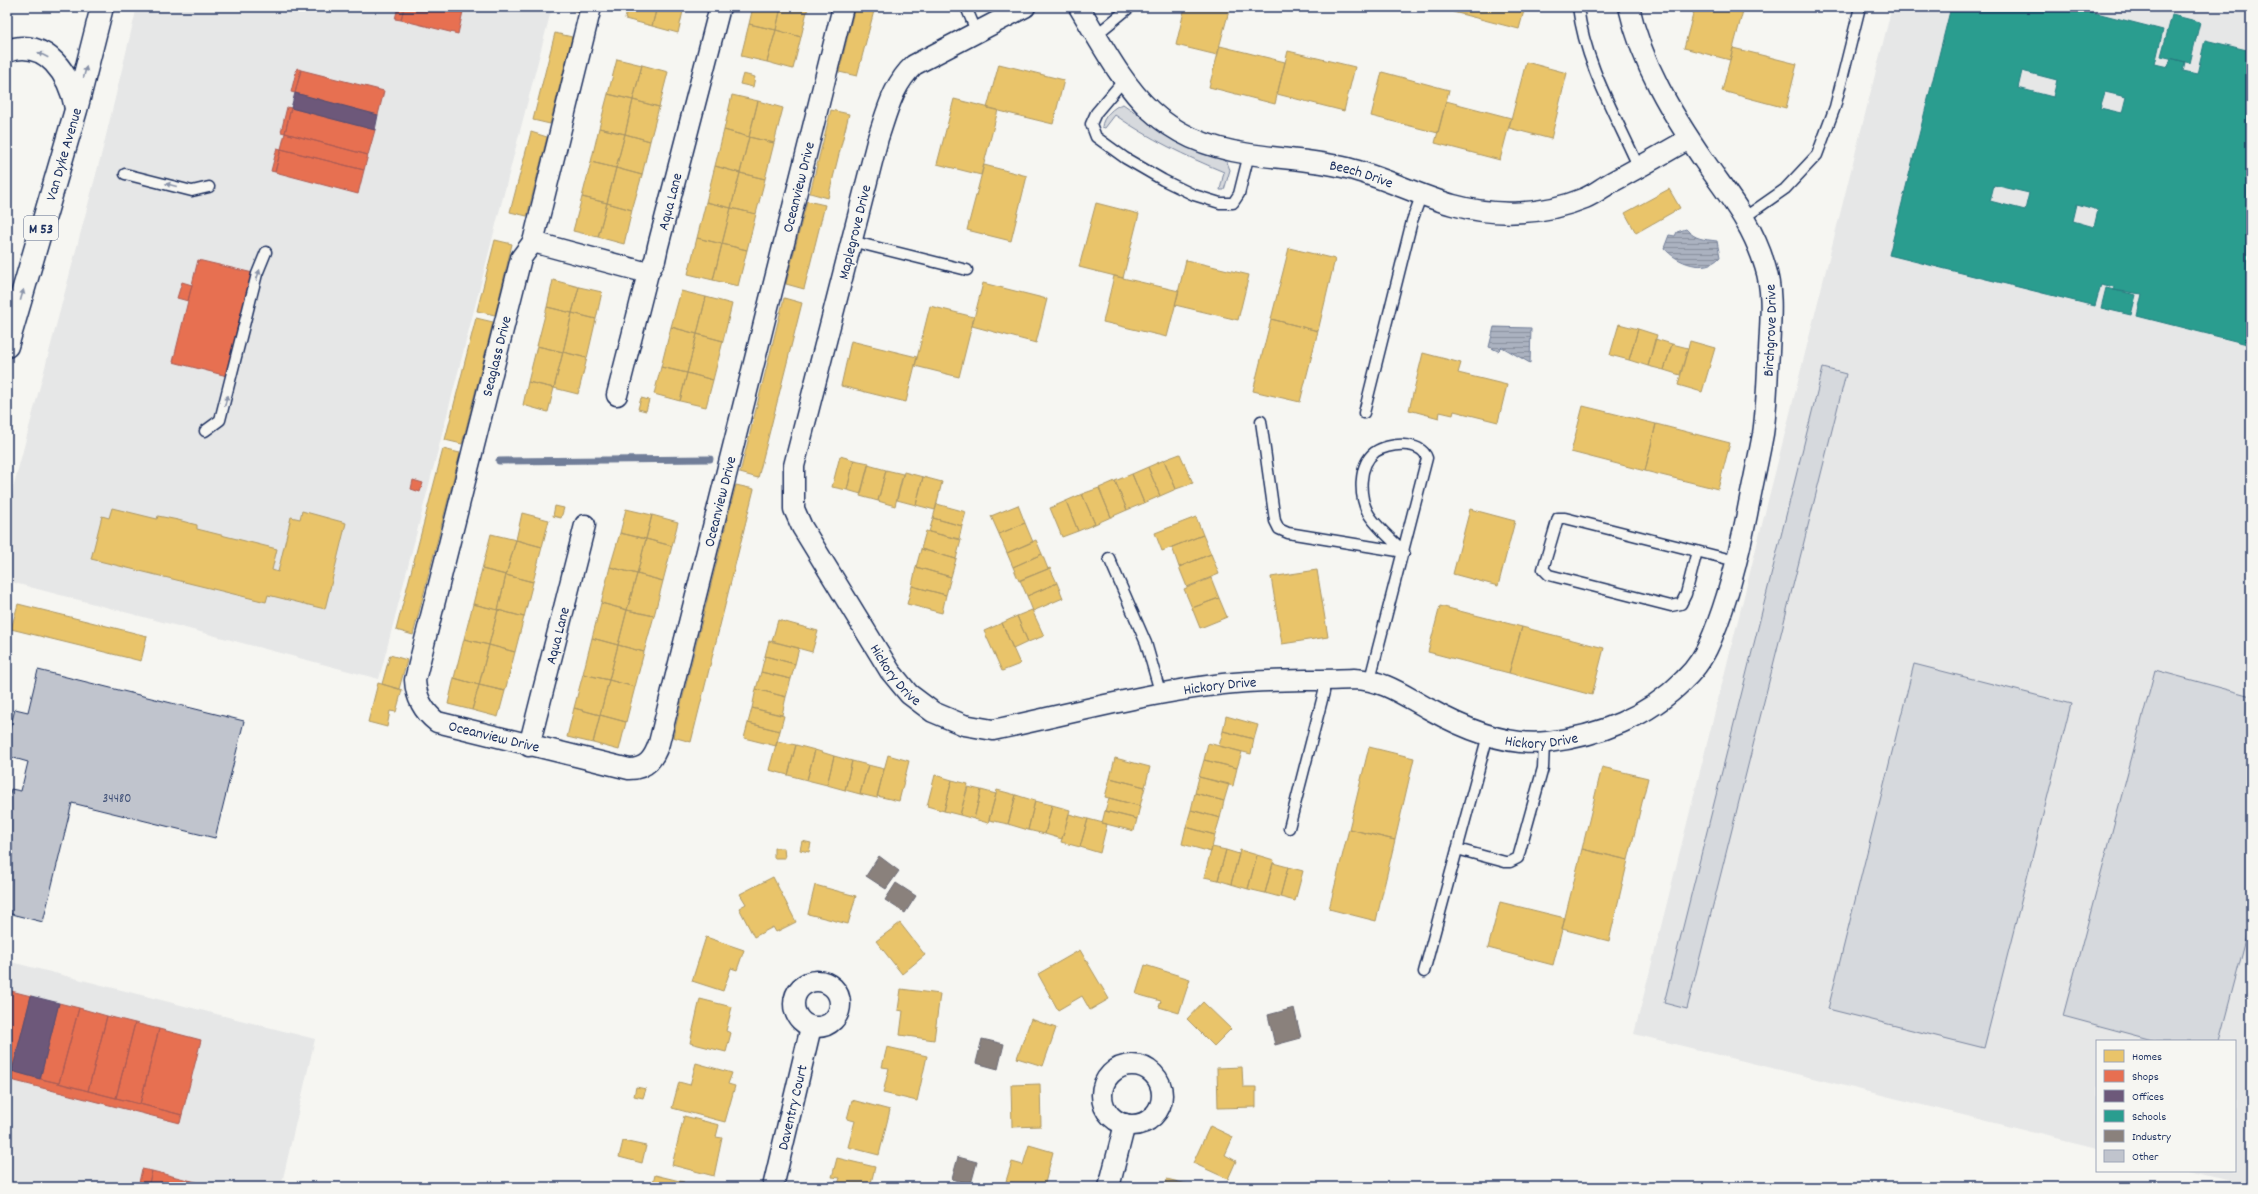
<svg xmlns="http://www.w3.org/2000/svg" width="2258" height="1194" font-family="Dekko,sans-serif">
	<defs>
		<pattern id="water-rules" width="6" height="5" patternUnits="userSpaceOnUse"><rect width="6" height="5" fill="#abb2c0"/><path d="M0 2.5h6" fill="none" stroke="#8a919f"/></pattern>
	</defs>
	<rect width="100%" height="100%" fill="#f6f6f2"/>
	<filter id="ink" filterUnits="userSpaceOnUse"><feTurbulence type="fractalNoise" baseFrequency=".025" numOctaves="2"/><feDisplacementMap in="SourceGraphic" scale="8" xChannelSelector="R" yChannelSelector="G"/><feConvolveMatrix kernelMatrix="1 2 1 2 8 2 1 2 1" color-interpolation-filters="sRGB"/></filter>
	<g filter="url(#ink)">
		<path fill="#e6e7e7" d="M137,7H552L379,679L7,581V511L103,148Z
			M1892,7H2251V1186L2190,1171H2235V1041H2097V1148L1634,1034Z
			M7,961L315,1039L281,1187H7Z"/>
		<path fill="#d6d9dd" stroke="#78849e" d="M1123,104L1172,138L1227,162L1230,170L1224,190H1220L1224,172C1185,156 1150,139 1115,115L1105,128L1102,127C1102,118 1114,106 1123,104Z
			M1823,368L1846,374L1687,1009L1664,1003Z
			M1914,664L2071,704L1984,1048L1828,1009Z
			M2155,670L2251,696V920L2219,1041H2156L2063,1016Z"/>
		<path fill="url(#water-rules)" stroke="#717e99" d="M1686,229C1696,240 1703,239 1717,241L1720,257C1705,274 1677,263 1664,248L1669,235L1675,236L1677,232Z
			M1494,327L1531,328L1530,363L1502,347L1498,351L1489,347Z"/>
		<path fill="#e9c46a" stroke="#ab9766" d="M562,7H580L579,12Z
			M628,7H657L652,26L625,19Z
			M657,7H684L678,33L652,26Z
			M753,7H781L776,30L749,24Z
			M781,7H808L801,37L776,30Z
			M855,7H875L857,76L839,72Z
			M1185,7H1230L1217,55L1176,45Z
			M1455,7H1525L1519,29L1453,12Z
			M1695,7H1744L1730,60L1684,48Z
			M749,24L776,30L767,62L741,56Z
			M776,30L801,37L793,69L767,62Z
			M555,33L572,37L550,124L533,120Z
			M1220,46L1285,62L1275,104L1209,87Z
			M1733,48L1797,64L1786,108L1722,91Z
			M1288,51L1355,67L1344,111L1277,94Z
			M617,59L642,65L633,100L608,94Z
			M1526,62L1567,73L1551,139L1509,128Z
			M999,64L1064,80L1053,124L987,108Z
			M642,65L668,72L659,107L633,100Z
			M1382,72L1449,90L1438,133L1371,116Z
			M743,74L755,77L753,87L740,84Z
			M608,94L633,100L625,134L599,128Z
			M732,95L758,101L749,137L724,130Z
			M954,99L998,110L981,175L937,164Z
			M633,100L659,107L650,141L625,134Z
			M758,101L783,108L774,143L749,137Z
			M1446,101L1511,118L1500,160L1435,143Z
			M831,110L849,114L828,198L810,193Z
			M599,128L625,134L616,168L591,162Z
			M724,130L749,137L740,173L715,166Z
			M531,132L547,137L527,216L510,212Z
			M625,134L650,141L642,175L616,168Z
			M749,137L774,143L765,179L740,173Z
			M591,162L616,168L607,203L582,197Z
			M984,165L1027,176L1011,241L967,230Z
			M715,166L740,173L731,208L706,202Z
			M616,168L642,175L632,210L607,203Z
			M740,173L765,179L756,214L731,208Z
			M1669,189L1680,208L1636,233L1625,213Z
			M582,197L607,203L598,237L573,231Z
			M807,201L825,205L804,289L786,284Z
			M706,202L731,208L722,244L697,238Z
			M607,203L632,210L624,244L598,237Z
			M1096,203L1139,214L1123,278L1079,267Z
			M731,208L756,214L747,250L722,244Z
			M697,238L722,244L713,280L688,274Z
			M495,240L512,244L495,315L477,311Z
			M722,244L747,250L738,286L713,280Z
			M1289,248L1335,259L1318,331L1271,319Z
			M1186,260L1249,275L1238,320L1175,305Z
			M1114,276L1179,291L1167,337L1103,322Z
			M553,280L579,287L572,313L547,307Z
			M983,283L1047,299L1036,343L972,326Z
			M579,287L602,292L596,319L572,313Z
			M681,291L706,297L697,334L671,327Z
			M706,297L732,304L723,341L697,334Z
			M784,298L802,303L758,478L740,473Z
			M930,306L974,317L959,377L915,366Z
			M547,307L572,313L563,352L537,346Z
			M572,313L596,319L587,358L563,352Z
			M476,318L493,322L462,444L445,440Z
			M1271,319L1318,331L1300,402L1253,391Z
			M1619,324L1638,329L1629,360L1610,355Z
			M671,327L697,334L687,373L661,367Z
			M1638,329L1657,335L1648,366L1629,360Z
			M697,334L723,341L713,380L687,373Z
			M1655,339L1672,344L1664,370L1648,366Z
			M851,341L917,357L906,402L841,386Z
			M1690,341L1715,348L1702,392L1678,385Z
			M1672,344L1688,348L1680,375L1664,370Z
			M537,346L563,352L554,388L528,382Z
			M563,352L587,358L578,394L554,388Z
			M1423,353L1461,363L1458,373L1507,385L1498,422L1454,411L1453,415L1440,412L1439,418L1409,410Z
			M661,367L687,373L680,401L654,394Z
			M687,373L713,380L706,407L680,401Z
			M528,382L554,388L548,412L523,405Z
			M641,398L649,400L646,411L638,409Z
			M1583,406L1656,424L1645,471L1571,452Z
			M1656,424L1730,443L1718,489L1645,471Z
			M443,449L460,453L413,635L396,630Z
			M1180,454L1193,483L1176,489L1164,460Z
			M840,456L854,460L847,490L832,487Z
			M854,460L869,463L861,494L847,490Z
			M1164,460L1176,489L1160,496L1148,467Z
			M868,465L886,470L878,501L860,496Z
			M1148,467L1160,496L1144,503L1132,474Z
			M886,470L903,474L895,506L878,501Z
			M904,472L923,477L916,505L897,500Z
			M1132,474L1144,503L1127,510L1115,481Z
			M923,477L942,482L935,510L916,505Z
			M1115,481L1127,510L1111,517L1099,488Z
			M736,485L754,489L691,742L673,737Z
			M1099,488L1111,517L1095,524L1082,494Z
			M1082,494L1095,524L1078,531L1066,501Z
			M1066,501L1078,531L1062,537L1050,508Z
			M937,504L966,512L962,526L933,518Z
			M1018,505L1025,523L999,534L991,516Z
			M555,506L564,508L561,518L553,516Z
			M112,508L157,519L158,516L178,520L197,525V529L277,549L272,570L278,572L291,517L300,519L302,511L346,523L325,609L268,595L266,602L91,559L102,516L109,518Z
			M626,509L652,515L646,539L620,533Z
			M1470,509L1515,521L1498,586L1453,574Z
			M522,513L549,520L542,547L516,540Z
			M652,515L678,522L672,546L646,539Z
			M1196,517L1203,535L1162,551L1155,533Z
			M933,518L962,526L959,539L929,532Z
			M1025,523L1033,542L1007,553L999,534Z
			M926,531L961,540L956,559L921,549Z
			M620,533L646,539L637,574L610,567Z
			M491,534L516,540L506,575L482,569Z
			M1203,535L1211,554L1179,567L1172,547Z
			M646,539L672,546L663,581L637,574Z
			M516,540L542,547L533,582L506,575Z
			M1036,540L1042,554L1013,567L1007,553Z
			M921,549L956,559L951,577L916,567Z
			M1042,554L1048,569L1019,581L1013,567Z
			M1211,554L1219,574L1187,587L1179,567Z
			M610,567L637,574L627,610L601,603Z
			M916,567L951,577L946,595L912,586Z
			M1050,568L1057,583L1027,596L1020,580Z
			M482,569L506,575L498,610L473,604Z
			M1317,570L1328,637L1282,644L1271,577Z
			M637,574L663,581L654,616L627,610Z
			M506,575L533,582L524,617L498,610Z
			M1211,578L1219,598L1192,608L1184,589Z
			M1057,583L1063,598L1033,611L1027,596Z
			M912,586L946,595L942,613L907,604Z
			M1219,598L1227,617L1200,628L1192,608Z
			M601,603L627,610L618,645L592,638Z
			M18,604L147,636L141,661L11,629Z
			M473,604L498,610L489,645L464,639Z
			M1440,606L1522,627L1509,673L1428,652Z
			M498,610L524,617L515,652L489,645Z
			M627,610L654,616L644,652L618,645Z
			M1032,610L1044,636L1028,642L1017,616Z
			M1017,616L1028,642L1013,649L1002,623Z
			M778,620L818,631L812,652L772,641Z
			M1002,623L1020,664L1002,671L984,631Z
			M1522,627L1604,648L1592,695L1509,673Z
			M592,638L618,645L609,680L583,674Z
			M464,639L489,645L479,685L454,678Z
			M769,641L799,648L795,664L765,656Z
			M489,645L515,652L505,691L479,685Z
			M618,645L644,652L635,687L609,680Z
			M390,655L407,660L399,689L382,684Z
			M765,656L795,664L791,679L761,672Z
			M761,672L791,679L786,697L756,689Z
			M583,674L609,680L600,715L574,708Z
			M454,678L479,685L472,710L448,704Z
			M609,680L635,687L626,722L600,715Z
			M378,683L402,690L396,712L390,711L387,727L368,722Z
			M479,685L505,691L498,717L472,710Z
			M756,689L786,697L782,715L752,708Z
			M574,708L600,715L593,743L567,737Z
			M752,708L784,716L780,731L748,723Z
			M600,715L626,722L619,750L593,743Z
			M1226,716L1258,725L1254,739L1223,731Z
			M748,723L780,731L776,746L744,738Z
			M1223,731L1254,739L1251,754L1219,746Z
			M777,741L796,745L788,775L769,770Z
			M1208,743L1242,752L1237,768L1204,760Z
			M796,745L815,750L807,780L788,775Z
			M1369,747L1414,758L1395,840L1349,829Z
			M815,750L834,756L827,785L807,780Z
			M888,755L909,761L899,801L877,796Z
			M834,756L852,761L845,790L827,785Z
			M1115,758L1150,767L1145,787L1110,778Z
			M1204,760L1237,768L1233,786L1199,777Z
			M852,761L868,765L860,794L845,790Z
			M868,765L884,769L877,798L860,794Z
			M1602,767L1648,778L1628,860L1582,849Z
			M935,775L952,780L944,811L927,806Z
			M1199,777L1229,784L1224,801L1195,793Z
			M1110,778L1145,787L1140,806L1105,797Z
			M952,780L968,784L960,815L944,811Z
			M968,787L981,790L974,819L960,815Z
			M981,790L996,794L988,823L974,819Z
			M997,790L1016,795L1008,824L989,820Z
			M1195,793L1224,801L1220,818L1191,810Z
			M1016,795L1035,801L1028,830L1008,824Z
			M1109,798L1140,806L1137,819L1105,811Z
			M1035,801L1052,805L1045,834L1028,830Z
			M1052,805L1070,810L1062,839L1045,834Z
			M1191,810L1220,818L1215,835L1186,827Z
			M1105,811L1137,819L1134,831L1102,823Z
			M1069,814L1088,819L1080,847L1061,842Z
			M1088,819L1107,824L1100,853L1080,847Z
			M1186,827L1215,835L1211,852L1182,844Z
			M1349,829L1395,840L1376,921L1329,909Z
			M802,841L811,843L809,852L800,850Z
			M1212,847L1226,850L1218,880L1204,877Z
			M774,848H784L785,858H774Z
			M1582,849L1628,860L1609,941L1562,929Z
			M1226,850L1239,854L1231,884L1218,880Z
			M1240,850L1257,855L1248,889L1231,884Z
			M1257,855L1274,860L1265,893L1248,889Z
			M1273,863L1288,867L1280,897L1265,893Z
			M1288,867L1303,871L1295,901L1280,897Z
			M773,877L796,922L776,932L773,927L754,937L739,908L746,904L740,894Z
			M815,885L856,896L848,924L808,914Z
			M1500,902L1565,918L1553,965L1488,948Z
			M900,923L925,955L902,974L876,941Z
			M706,937L744,950L737,970L731,968L723,991L692,981Z
			M1080,950L1109,999L1090,1010L1082,996L1058,1010L1038,974Z
			M1145,965L1190,979L1179,1013L1159,1007L1161,1001L1136,994Z
			M901,989L940,994L934,1040L900,1035L903,1011L898,1010Z
			M700,999L732,1007L726,1031L731,1033L726,1052L690,1043Z
			M1203,1002L1231,1029L1214,1046L1187,1019Z
			M1031,1019L1056,1028L1043,1066L1017,1058Z
			M887,1047L927,1056L917,1101L883,1093L889,1068L882,1067Z
			M696,1063L732,1073L728,1084L735,1086L725,1122L672,1108L679,1082L690,1085Z
			M1242,1067L1243,1087H1256V1107L1218,1108L1217,1068Z
			M1040,1084L1041,1126L1012,1127L1011,1085Z
			M636,1087L646,1089L643,1098L634,1096Z
			M852,1100L890,1110L879,1155L848,1147L855,1121L847,1119Z
			M684,1116L719,1125L716,1137L722,1138L714,1176L672,1165Z
			M1210,1126L1233,1137L1225,1155L1236,1161L1228,1179L1193,1163Z
			M623,1141L646,1146L642,1163L619,1157Z
			M1029,1145L1053,1152L1044,1187H1027L1006,1181L1012,1162L1023,1165Z
			M837,1158L875,1167L870,1187H837L840,1178L832,1177Z
			M655,1175L684,1182L683,1187H652Z
			M1167,1179L1194,1186L1193,1187H1165Z"/>
		<path fill="#e76f51" stroke="#aa5c55" d="M398,7H404L401,20L395,19Z
			M404,7H464L458,34L401,20Z
			M297,68L301,70L295,93L291,92Z
			M301,70L384,91L378,115L295,93Z
			M287,107L291,108L285,133L281,132Z
			M291,108L375,130L368,155L285,133Z
			M285,133L368,155L364,170L281,149Z
			M277,148L281,149L275,172L271,171Z
			M281,149L364,170L358,194L275,172Z
			M198,260L253,273L227,376L173,362Z
			M182,282L192,285L188,301L177,298Z
			M413,480L423,483L420,492L411,489Z
			M7,990L31,996L12,1071L7,1070Z
			M59,1003L79,1008L59,1083L40,1079Z
			M79,1008L107,1016L88,1091L59,1083Z
			M107,1016L135,1023L116,1098L88,1091Z
			M135,1023L159,1029L140,1104L116,1098Z
			M159,1029L201,1040L182,1115L140,1104Z
			M7,1070L182,1115L180,1123L7,1079Z
			M142,1169L152,1171L148,1187H138Z
			M152,1171L216,1187H148Z"/>
		<path fill="#6d597a" stroke="#544c72" d="M295,93L378,115L375,130L291,108Z
			M31,996L59,1003L40,1079L12,1071Z"/>
		<path fill="#2a9d8f" stroke="#267c80" fill-rule="evenodd" d="M1951,7H2073L2163,30L2155,64L2168,67L2171,58L2185,62L2183,71L2197,74L2205,40L2251,51V345L2137,316L2142,294L2113,290L2114,287L2101,284L2095,306L1889,255ZM2022,71L2057,80L2053,97L2018,88ZM2105,92L2126,97L2122,113L2100,108ZM1994,185L2029,193L2025,210L1990,201ZM2077,204L2098,210L2094,227L2073,221Z
			M2172,15L2200,22L2190,63L2161,56Z
			M2106,288L2136,295L2131,315L2101,308Z"/>
		<path fill="#8a817c" stroke="#696873" d="M879,856L899,871L886,889L866,876Z
			M896,883L916,896L905,913L885,900Z
			M1294,1008L1301,1038L1275,1045L1268,1015Z
			M982,1039L1004,1044L998,1069L976,1063Z
			M958,1157L977,1162L971,1184L952,1179Z"/>
		<g fill="none" stroke-linecap="round" stroke-linejoin="round">
			<path stroke="#717e99" stroke-width="7" d="M499,461L710,459"/>
		</g>
		<path fill="#c0c4cd" stroke="#1b2f5e" d="M38,670L244,721L215,838L72,803L43,922L7,913V806L11,789L21,791L28,762L7,756V741L15,709L28,712Z"/>
		<g fill="none" stroke-linecap="round" stroke-linejoin="round">
			<defs>
				<path id="service" d="M966,7L977,33
					M1578,7C1585,64 1616,116 1639,168
					M1096,35L1130,7
					M1123,81L1096,113L1091,124L1096,137L1125,158L1163,180L1194,195L1220,203H1233L1239,194L1249,154
					M125,174L192,191L209,187
					M1745,217L1785,189L1817,155L1835,107L1860,7
					M851,241L967,270
					M1364,413L1412,221L1421,196
					M1261,421L1275,521L1279,529L1288,533L1404,552
					M205,431L220,420L257,274L266,252
					M1697,551L1686,594L1681,604L1671,606L1549,575L1543,569L1558,518H1565L1736,561
					M1109,558L1146,643L1161,695
					M1370,679L1427,458C1421,440 1388,443 1375,452C1358,465 1359,496 1368,513C1376,527 1393,540 1404,552
					M1289,828L1324,692V680
					M1457,849L1505,862H1510L1518,858L1543,768L1544,743
					M1424,972L1488,735"/>
				<g id="minor">
					<path id="s1" d="M591,7L533,242L521,258L415,680C416,698 423,711 437,722L629,769C647,769 654,758 659,743L843,7"/>
					<path id="s2" d="M1025,7L914,65C893,84 887,112 878,138L794,466V509L802,527L890,671L909,694L933,712L964,725L993,730C1069,714 1146,693 1223,684C1267,679 1310,681 1354,679C1384,680 1403,695 1429,709C1463,728 1508,747 1548,742C1598,736 1648,717 1684,680C1697,668 1707,651 1713,635C1729,596 1739,554 1747,514C1752,487 1758,461 1763,434C1767,407 1767,379 1769,352C1770,323 1774,294 1765,266C1752,223 1730,198 1705,162C1672,114 1642,65 1629,7"/>
					<path id="s3" d="M1079,7C1126,85 1149,139 1249,154C1282,159 1315,160 1347,168C1383,177 1417,195 1453,205C1496,217 1544,215 1585,198C1595,194 1603,187 1612,182C1638,168 1664,153 1689,139"/>
					<path d="M533,242L648,273"/>
					<path id="s4" d="M617,395L648,273L655,260L658,246L720,7"/>
					<path id="s5" d="M529,746L585,525"/>
					<circle cx="817" cy="1004" r="23"/>
					<circle cx="1132" cy="1095" r="30"/>
					<path id="s6" d="M773,1187L811,1027"/>
					<path d="M1109,1187L1125,1124"/>
				</g>
				<g id="primary">
					<path d="M7,51C47,37 70,76 76,108"/>
					<path id="s7" d="M7,346L76,110L102,7"/>
				</g>
			</defs>
			<use href="#service" stroke="#1b2f5e" stroke-width="13"/>
			<use href="#minor" stroke="#1b2f5e" stroke-width="23"/>
			<use href="#primary" stroke="#1b2f5e" stroke-width="25"/>
			<use href="#service" stroke="#f6f6f2" stroke-width="10"/>
			<use href="#minor" stroke="#f6f6f2" stroke-width="20"/>
			<use href="#primary" stroke="#f6f6f2" stroke-width="22"/>
		</g>
		<defs><path id="oneway-solid" d="M-6-.8H1V-3.2L6.5 0L1 3.2V.8H-6Z"/></defs>
		<g fill="#8892a8">
			<use href="#oneway-solid" transform="translate(43 55) rotate(-153)"/>
			<use href="#oneway-solid" transform="translate(85 72) rotate(-76)"/>
			<use href="#oneway-solid" transform="translate(171 185) rotate(-166)"/>
			<use href="#oneway-solid" transform="translate(258 275) rotate(-72)"/>
			<use href="#oneway-solid" transform="translate(22 295) rotate(-74)"/>
			<use href="#oneway-solid" transform="translate(226 401) rotate(-76)"/>
		</g>
	</g>
	<g text-anchor="middle" stroke-width="4" stroke-linejoin="round" paint-order="stroke">
		<g font-size="13" fill="#44547a">
			<text x="117" y="802">34480</text>
		</g>
		<rect fill="#f6f6f2" stroke="#5d6b8a" stroke-width="1" x="24" y="216" width="34" height="24" rx="3"/>
		<g font-size="14" font-weight="bold" fill="#1b2f5e">
			<text x="41" y="233">M 53</text>
		</g>
		<g font-size="15" fill="#1b2f5e" stroke="#f6f6f2">
			<text dy="5" stroke="none"><textPath href="#s7" startOffset="200">Van Dyke Avenue</textPath></text>
			<text dy="5" stroke="none"><textPath href="#s3" startOffset="350">Beech Drive</textPath></text>
			<text dy="5" stroke="none"><textPath href="#s1" startOffset="1560">Oceanview Drive</textPath></text>
			<text dy="5" stroke="none"><textPath href="#s4" startOffset="201">Aqua Lane</textPath></text>
			<text transform="translate(854 232) rotate(-76)" y="5">Maplegrove Drive</text>
			<text dy="5" stroke="none"><textPath href="#s2" startOffset="1991">Birchgrove Drive</textPath></text>
			<text transform="translate(496 356) rotate(-76)" y="5">Seaglass Drive</text>
			<text dy="5" stroke="none"><textPath href="#s1" startOffset="1236">Oceanview Drive</textPath></text>
			<text dy="5" stroke="none"><textPath href="#s5" startOffset="114">Aqua Lane</textPath></text>
			<text dy="5" stroke="none"><textPath href="#s2" startOffset="784">Hickory Drive</textPath></text>
			<text dy="5" stroke="none"><textPath href="#s2" startOffset="1132">Hickory Drive</textPath></text>
			<text dy="5" stroke="none"><textPath href="#s1" startOffset="805">Oceanview Drive</textPath></text>
			<text dy="5" stroke="none"><textPath href="#s2" startOffset="1467">Hickory Drive</textPath></text>
			<text dy="5" stroke="none"><textPath href="#s6" startOffset="82">Daventry Court</textPath></text>
		</g>
	</g>
	<rect width="2258" height="1194" fill="none" stroke="#f6f6f2" stroke-width="24"/>
	<rect x="12" y="12" width="2234" height="1170" fill="none" stroke="#1b2f5e" stroke-width="1.5" filter="url(#ink)"/>
	<rect x="2096" y="1040" width="140" height="132" fill="#f6f6f2" stroke="#9ea6b7"/>
	<rect x="2104" y="1050" width="20" height="12" fill="#e9c46a" stroke="#9ea6b7"/>
	<text x="2132" y="1060" font-size="12" fill="#1b2f5e">Homes</text>
	<rect x="2104" y="1070" width="20" height="12" fill="#e76f51" stroke="#9ea6b7"/>
	<text x="2132" y="1080" font-size="12" fill="#1b2f5e">Shops</text>
	<rect x="2104" y="1090" width="20" height="12" fill="#6d597a" stroke="#9ea6b7"/>
	<text x="2132" y="1100" font-size="12" fill="#1b2f5e">Offices</text>
	<rect x="2104" y="1110" width="20" height="12" fill="#2a9d8f" stroke="#9ea6b7"/>
	<text x="2132" y="1120" font-size="12" fill="#1b2f5e">Schools</text>
	<rect x="2104" y="1130" width="20" height="12" fill="#8a817c" stroke="#9ea6b7"/>
	<text x="2132" y="1140" font-size="12" fill="#1b2f5e">Industry</text>
	<rect x="2104" y="1150" width="20" height="12" fill="#c0c4cd" stroke="#9ea6b7"/>
	<text x="2132" y="1160" font-size="12" fill="#1b2f5e">Other</text>
</svg>
